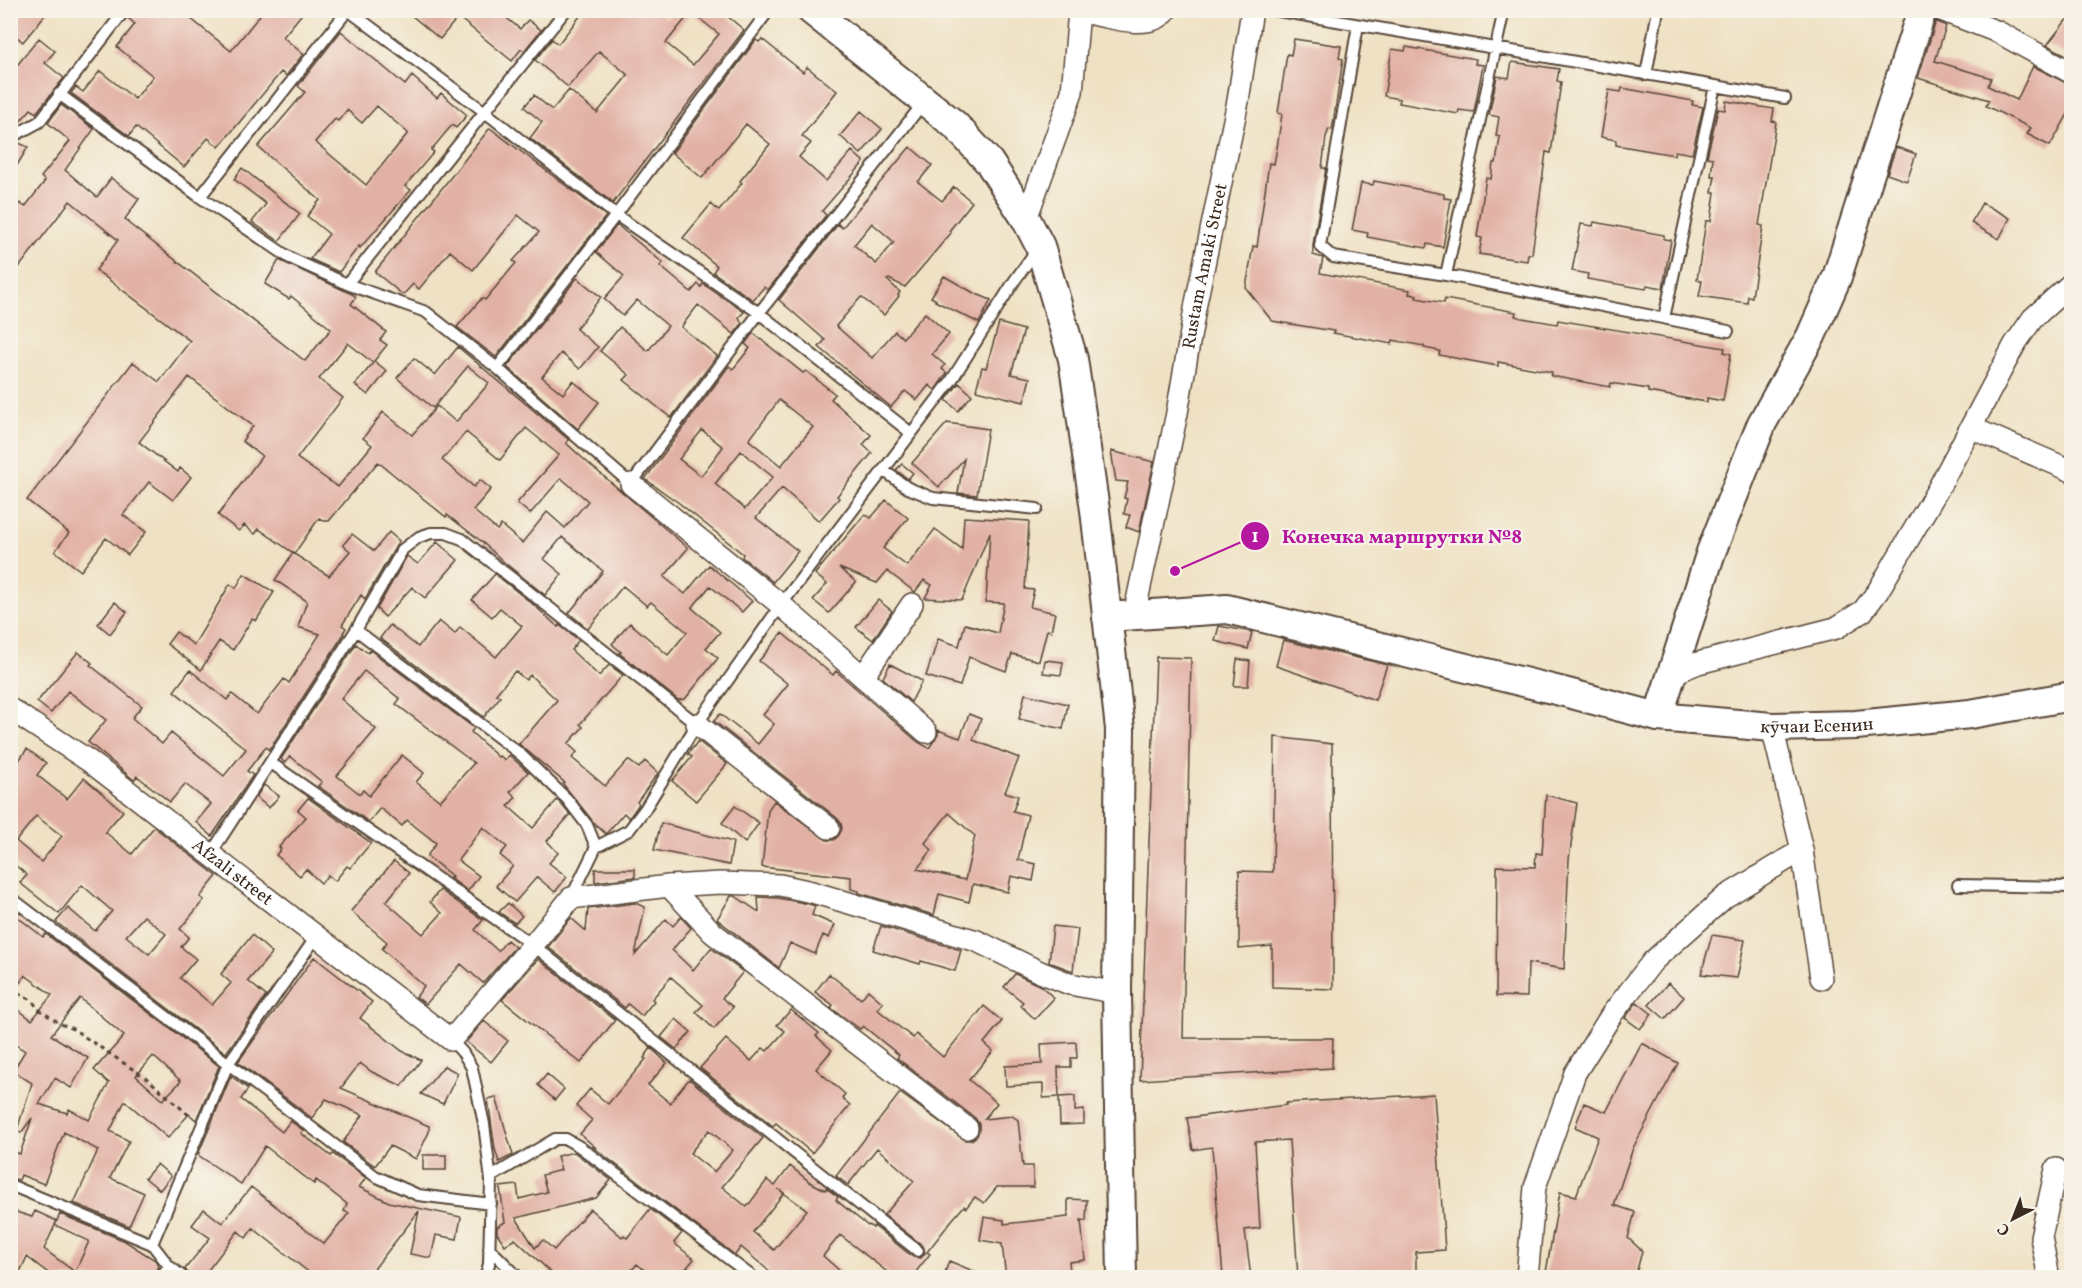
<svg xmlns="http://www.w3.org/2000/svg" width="2082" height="1288" font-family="Vollkorn,serif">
	<rect width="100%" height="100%" fill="#f7f3e8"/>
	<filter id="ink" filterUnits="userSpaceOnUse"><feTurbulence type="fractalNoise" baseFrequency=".0167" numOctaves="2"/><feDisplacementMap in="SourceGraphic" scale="12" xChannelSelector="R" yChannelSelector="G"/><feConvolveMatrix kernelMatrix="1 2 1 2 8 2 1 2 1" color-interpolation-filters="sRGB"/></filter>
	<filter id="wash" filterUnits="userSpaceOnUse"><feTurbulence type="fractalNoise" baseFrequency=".008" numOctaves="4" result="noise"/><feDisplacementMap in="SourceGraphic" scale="24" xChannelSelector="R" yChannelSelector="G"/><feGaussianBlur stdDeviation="1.35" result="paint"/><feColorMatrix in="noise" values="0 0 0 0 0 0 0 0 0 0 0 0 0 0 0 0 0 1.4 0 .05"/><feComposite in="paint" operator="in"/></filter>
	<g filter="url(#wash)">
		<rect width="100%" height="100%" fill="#efe1c3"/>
		<g id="blocks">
			<path fill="#e2b1a5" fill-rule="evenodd" d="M15,10H49L23,42L10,31V16Z
				M132,10H180L231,51L264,10H305L283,37L303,54L286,76L281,72L219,147L208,138L184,167L136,127L129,136L71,93L76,87L83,92L100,71L135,99L153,76L117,47L135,24L128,18Z
				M405,10H497L520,29L528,20L541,30L524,51L521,49L512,61L458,17L440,39Z
				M585,10H657L666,18L673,10H720L744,30L613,203L530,138L542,122L524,107L534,95L552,110L569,90L597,113L628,75L599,51L568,87L535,60L552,39L558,44ZM691,12L719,34L693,65L666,43Z
				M2072,13V58L2047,45Z
				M1936,21L1946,26L1935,61L1991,78L1988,86L2017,100L2033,66L2072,86V107L2050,146L2027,134L2031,128L1986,106L1989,100L1918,78Z
				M341,31L405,85L412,76L437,98L441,93L467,115L456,128L452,125L431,150L434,152L405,186L411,190L360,248L359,246L339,272L310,259L329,234L307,216L320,200L258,147L305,92L298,86ZM377,106L408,133L366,185L315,142L335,119L338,121L347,110L362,123Z
				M39,38L55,51L45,63L64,78L36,113L31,109L17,125L10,123V74Z
				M762,39L803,72L807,67L837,91L802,136L811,143L799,157L826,181L852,151L864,162L822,211L826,215L768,290L764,287L753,300L713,272L717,266L683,238L711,204L719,211L742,183L740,181L770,144L746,124L702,178L672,153L756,40L759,42Z
				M1294,39L1341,46L1339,58L1343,59L1332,130L1329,129L1326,137L1322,168H1326L1313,245V255L1323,258L1320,273L1410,290L1409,294L1417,295L1416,298L1444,303L1445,299L1516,312L1515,316L1522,318L1557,324L1558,320L1725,348L1724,352L1731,354L1723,401L1707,398V402L1648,392V389L1611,383L1610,387L1551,376L1552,372L1498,362V366L1439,355L1440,351L1424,348V346L1393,340L1392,344L1333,333L1334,331L1272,321L1246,288L1253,246L1257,247L1269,163L1274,164L1277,148L1282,114L1278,113L1287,54L1291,55Z
				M1406,47L1476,59L1475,64L1483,65L1474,112L1459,110L1458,114L1399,103L1400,99L1384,96L1392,49L1405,51Z
				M1512,62L1559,69L1557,81L1561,82L1551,153L1546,152L1532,254H1528L1527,261L1479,254L1482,238L1477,237L1486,178L1491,179L1493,163H1496L1500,137L1496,136L1499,117L1489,115L1497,76L1509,78Z
				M1622,88L1693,101L1692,105L1703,107L1692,154L1675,151L1674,155L1616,145V140L1601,137L1609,90L1621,92Z
				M1726,101L1774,109L1772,121L1776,122L1759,225L1763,226L1752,297L1748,296L1747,303L1699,296L1702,281L1697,280L1706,221H1711L1715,192H1712L1715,176H1711L1713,158L1707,157L1718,109L1725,110Z
				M61,105L94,129L65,170L97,197L111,178L139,199L125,219L129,222L128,223L305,361L331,329L291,296L289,299L265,284L279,260L352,294L356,297L351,304L386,332L380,340L387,345L374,361L387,371L368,395L355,385L373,363L348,343L319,379L343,398L297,458L338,487L372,445L363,438L383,412L412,435L437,406L456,422L489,383L468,366L433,408L397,378L414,358L435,375L458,347L569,440L566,443L588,463L688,548L664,577L685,594L709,565L752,601L742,612L710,586L692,608L720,632L706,648L718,658L685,699L678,700L619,653L621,652L612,644L630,623L668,655L687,632L651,602L647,606L623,586L588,629L569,613L603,571L562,537L544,559L562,574L545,595L505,563L481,541L447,515L446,517L378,462L329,521H324L319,518L294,554L329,576L350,551L343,545L352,534L374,551L389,532L399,541L365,599L361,595L342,625L346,628L343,633L344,634L269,750L266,747L247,771L253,775L212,836L196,822L211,804L185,784L170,802L137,776L134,780L88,742L106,720L68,691L51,713L37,702L78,652L92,663L90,665L142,706L132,718L162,744L171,733L224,776L246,749L174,691L190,670L227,700L232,694L257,714L284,679L289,683L320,634L298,627L307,601L275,580L293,553L259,529L255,534L244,525L239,531L218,515L262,456L242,441L253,426L189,377L139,442L178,472L180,468L191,477L173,500L149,482L123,515L146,532L128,555L106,538L81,571L55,551L69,533L27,500L133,362L159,382L190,341L96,270L118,240L70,201L10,279V215L20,203L25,207L45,181L41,177L70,141L48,123ZM526,428L559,455L517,503L530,514L561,478L588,501L565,528L547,512L522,543L501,525L497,530L473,510L491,489L480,480L474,487L442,460L466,432L500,460Z
				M861,111L882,129L861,154L840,136Z
				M490,128L606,216L496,357L457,327L482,298L485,300L516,263L513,261L539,232L518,215L473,270L450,251L419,289L413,284L403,295L375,272Z
				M10,139L28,147L10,177Z
				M910,147L932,165L918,182L942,201L954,187L972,202L949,231L951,233L905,287L889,279L887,280L900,292L898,295L899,296L884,315L861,297L836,326L872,358L895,331L903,338L925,313L949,334L932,354L945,365L942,369L947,373L935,390L929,385L917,400L905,391L891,407L819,347L825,340L779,300L838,224L842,228ZM872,223L894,242L876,264L854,245Z
				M1896,147L1916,154L1907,181L1887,174Z
				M242,168L300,214L279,241L252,222L266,204L234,179Z
				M1374,181L1444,194V198L1451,199L1443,247L1427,244L1426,248L1367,237L1368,233L1352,230L1361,183L1373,185Z
				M1982,203L2010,218L1999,239L1971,223Z
				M1594,222L1664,235V239L1671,240L1663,288L1647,285L1646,289L1587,279L1588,274L1572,271L1581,224L1593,226Z
				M617,225L663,263L660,266L691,292L698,284L701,287L703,284L744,312L739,317L742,324L734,334L698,305L681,327L717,356L671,418L624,380L629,375L600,351L620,327L648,351L668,326L637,300L623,316L604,299L624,276L596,252Z
				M944,276L974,293L991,300L979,323L935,301L936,300L931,297Z
				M577,278L601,297L576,329L598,347L580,369L561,353L542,377L563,394L573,381L599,402L578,429L507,367Z
				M999,323L1024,330L1011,374L1030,378L1024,402L976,390L982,367L986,368Z
				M753,333L803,373L806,371L835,394L831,399L871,435L863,445L872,453L837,496L839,498L819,521L782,488L756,518L798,551L773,582L742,557L743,554L679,503L645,479L729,366L733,369L750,348L745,344ZM779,400L813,427L781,466L749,440ZM702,430L723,447L701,476L679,459ZM741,451L773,477L745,509L715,484Z
				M959,383L972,395L958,411L946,400Z
				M947,423L988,429L977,495L958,493L964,459L939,487L912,463Z
				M1111,451L1154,462L1139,532L1126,527L1130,515L1124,514L1127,499L1124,498L1128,482L1116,481Z
				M902,464L913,473L908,479L896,470Z
				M886,500L908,518L883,548L907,566L935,529L962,549L964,517L1029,521L1025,589L1034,590L1030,607L1055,613L1051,631L1047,630L1039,661L1012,654L1006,671L969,657L960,686L926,676L938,639L959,646L965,624L998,633L1004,603L986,602L990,532L962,600L925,598L932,585L924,580L915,592L887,571L877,583L839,568L856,582L829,613L813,600L827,584L815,574L865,514L871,518Z
				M437,542L458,560L425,598L412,587L385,617L377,609L407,556L418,564Z
				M244,574L274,592L256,621L252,619L233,650L219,641L201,670L167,644L176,632L194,645L230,584L236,588Z
				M495,574L535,606L558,627L559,625L579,640L571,650L599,676L609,665L623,675L580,724L583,727L568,744L577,752L572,758L605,786L628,760L639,768L645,761L658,773L637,802L639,804L629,818L624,813L606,834L595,824L563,784L564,782L519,744L557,700L530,675L526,680L515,671L496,694L500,697L484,717L380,638L390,625L418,647L439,621L455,634L460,627L496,657L522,626L500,608L492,617L472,600Z
				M878,600L892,611L873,640L856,627Z
				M115,602L127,612L110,634L98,624Z
				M1219,626L1252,632L1248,649L1215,641Z
				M782,633L833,675L836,671L918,742L929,748L938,735V730L960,738L969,714L981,719L973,740L1019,758L1005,792L1018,796L1013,811L1028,815L1018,860L1036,864L1033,881L1011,876L1008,892L973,884L969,902L939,894L934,915L859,893V891L851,889V877L762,867L768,810L774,801L827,840H834L839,835L842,829L841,823L837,818L714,721L720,714L758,744L774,724L763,715L788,684L759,661ZM949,813L975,836L965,880L917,869L932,850L925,843Z
				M1283,640L1387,665L1375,700L1276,666Z
				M356,644L368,653L370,650L474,728L471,732L498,757L500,756L505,760L509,755L528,772L510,792L516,797L508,806L533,828L557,800L561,804L570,815L547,841L558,853L549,863L567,877L555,892L537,877L515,902L496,886L513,866L500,855L507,847L483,827L458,860L479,876L468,891L450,878L452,876L427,856L436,843L407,820L402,826L380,808L369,822L318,786L322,782L290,756L285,763L281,759ZM364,671L400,699L396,704L474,763L440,801L416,782L424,773L402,755L369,796L363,790L360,794L337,776L376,729L341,699Z
				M1156,657L1191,658L1183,1038H1333L1332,1068L1140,1080Z
				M1237,659L1250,661L1248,686H1234Z
				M1045,660L1063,662L1061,675L1043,673Z
				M890,664L922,681L911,702L883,678Z
				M1025,694L1068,704L1063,729L1019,719Z
				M1275,737L1332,744L1333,989L1272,987V946L1239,949V871L1273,872Z
				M698,741L727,764L696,801L672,781L692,757L688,754Z
				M27,749L46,763L37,775L67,799L84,778L123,811L105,832L132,854L154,827L217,876L200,897L204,900L180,929L189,937L181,947L196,959L180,978L212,1005L231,983L221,974L252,935L272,953L248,981L266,996L226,1053L56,922L68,908L95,931L112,911L82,885L59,914L20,883L27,875L10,861V789L15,783L10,779V773ZM36,816L62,836L41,862L16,841ZM144,916L166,934L149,954L126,936Z
				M264,785L279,796L269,808L256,797Z
				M1546,795L1577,803L1569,859L1564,969L1528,963L1527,997L1496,996L1497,866L1535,867L1536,853L1542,854Z
				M308,798L371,843L350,868L347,866L335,881L328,875L321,883L306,869L300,876L276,855L281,849L279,847L306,817L298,810Z
				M735,806L759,823L745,843L722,823Z
				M661,823L733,842L729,865L654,850Z
				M394,861L409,873L386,902L423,934L442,913L430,902L440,890L483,920L475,930L498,951L507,940L515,947L483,983L461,964L426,1004L416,997L424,986L382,949L387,942L351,911Z
				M595,869H635V877L595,882Z
				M731,896H735L759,912L758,897L778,898L809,904L815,906L812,915L835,925L829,938L823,935L815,954L790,943L779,968L717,919Z
				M508,903L522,916L515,923L499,912Z
				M635,903L645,907L635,955L666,919L673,926L681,917L691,928L672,950L693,970L711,948L743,972L722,998L733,1007L714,1029L696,1012L703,1005L671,977L652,999L654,1001L642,1016L628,1004L625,1008L548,947L571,918L586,931L588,909Z
				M10,911L43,937L46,934L219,1066L196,1120L189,1114L168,1138L125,1101L110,1131L129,1141L110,1178L144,1193L129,1226L74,1203L98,1150L64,1132L44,1184L21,1175L19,1180L10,1178V1150L20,1154L32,1118L21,1133L17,1130L32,1083L13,1071L25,1051L10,1041V1016L16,1008L32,1020L52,995L25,975L10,998ZM80,998L124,1036L94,1070L109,1083L89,1120L69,1109L67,1113L39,1104L55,1078L71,1088L88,1058L51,1035ZM153,1056L181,1081L163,1100L136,1076Z
				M881,926L961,950L955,971L921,961L920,964L873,950Z
				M1053,926L1078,929L1073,971L1049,962Z
				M1712,935L1745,940L1737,978L1701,974Z
				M314,957L372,1002L360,1018L402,1051L421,1060L402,1086L372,1072L360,1063L341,1088L429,1126V1132L416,1159L390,1146L375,1166L343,1142L363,1115L326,1099L312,1118L238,1062Z
				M538,959L615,1020L581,1063L502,1000Z
				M829,974L861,999L868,990L883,1003L877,1009L913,1038L916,1034L943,1057L984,1006L1002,1021L984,1043L993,1051L969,1080L997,1103L984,1119L1012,1116L1018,1120L1023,1166H1033V1187H997L984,1203L975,1197L966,1208L964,1206L952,1220L927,1252L930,1254L911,1278H895L840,1235L823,1256L848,1278H763L769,1271L741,1247L735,1255L593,1147H595L580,1134L592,1120L576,1106L590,1089L608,1104L646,1059L644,1058L651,1048L667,1063L648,1085L670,1103L689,1079L763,1138L722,1187L747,1207L767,1180L775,1186L790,1166L810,1182L825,1190L826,1188L838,1197L836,1200L868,1226L869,1225L873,1228L874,1226L913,1257L921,1258L925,1253L923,1246L884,1215L914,1181L877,1148L848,1185L836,1176L900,1093L965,1140H971L977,1136L979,1130V1124L975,1118L897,1058L899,1055L863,1026L860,1029L831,1008L833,1005L815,992ZM709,1130L733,1150L714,1172L690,1153ZM778,1189L807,1210L774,1250L753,1232L784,1193Z
				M1015,974L1041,986L1054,998L1035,1019L1020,1005L1023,1002L1004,987Z
				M1668,983L1684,997L1665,1019L1649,1005Z
				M1637,1002L1652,1014L1640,1029L1625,1018Z
				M791,1010L819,1033L816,1036L832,1050L816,1069L845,1094L842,1098L850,1105L812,1153L776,1123L773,1126L700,1068L726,1039L751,1061L763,1048L767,1051L785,1031L777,1025Z
				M676,1019L691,1032L676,1049L661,1037Z
				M484,1021L508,1041L491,1062L466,1042Z
				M1076,1042L1077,1058H1071V1067H1058L1059,1097L1043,1098V1084L1006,1086L1005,1066L1042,1064L1041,1044Z
				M1642,1043L1678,1063L1633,1148L1614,1205L1635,1212L1628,1238L1642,1251L1635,1278H1545L1560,1192L1576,1196L1598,1137L1575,1127L1584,1103L1606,1112Z
				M444,1066L458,1073L443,1104L421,1094Z
				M547,1074L564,1089L555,1100L538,1085Z
				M231,1076L248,1089L241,1099L282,1132L290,1121L303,1130L301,1133L331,1156L333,1154L366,1178L359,1187L389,1202L461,1217L457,1239L436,1235L431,1258L410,1254L419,1211L367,1278H316L253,1228L246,1238L238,1231L202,1278H191L185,1269L210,1238L192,1225L204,1209L222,1223L251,1187L324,1244L349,1213L344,1211L347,1204L316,1180L314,1184L265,1146L241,1184L198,1155Z
				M1434,1094L1445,1250L1416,1252V1278H1298L1289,1140L1255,1142L1260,1228L1245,1230L1251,1278H1227L1223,1276L1212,1147L1193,1150L1187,1118L1286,1105V1103Z
				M1075,1096V1111L1084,1110V1124L1060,1125L1059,1097Z
				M496,1097L513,1155L499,1162L495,1149L488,1099Z
				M574,1152L611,1180L596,1198L516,1218L535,1248L543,1240L554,1250L590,1209L622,1237L624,1235L627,1238L650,1209L682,1233L674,1243L694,1259L678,1278H654L637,1264L625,1278H557L515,1239L505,1245L497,1233V1227L505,1222L500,1187L517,1185L519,1199L547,1192L542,1175L561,1170L557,1156Z
				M423,1155H446V1170H423Z
				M157,1164L171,1176L160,1190L145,1178Z
				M1068,1199L1087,1200L1086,1221L1081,1220L1085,1260L1069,1262L1071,1278H1006L1002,1244L980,1240L984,1217L1004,1220V1224L1068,1217Z
				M10,1210L32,1217L35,1211L57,1221L44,1249L75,1272L89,1241L55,1225L60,1214L125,1241L155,1260L159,1266L153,1278H55L27,1257L17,1278H10Z
				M949,1261L988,1277L987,1278H943Z"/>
		</g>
	</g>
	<g filter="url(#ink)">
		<use href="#blocks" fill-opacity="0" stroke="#564537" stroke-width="1.5"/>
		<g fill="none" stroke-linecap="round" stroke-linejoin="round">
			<defs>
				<path id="lane" d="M348,10L485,112L616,215L759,313L911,433
					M1273,10L1785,98
					M1358,25L1320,246L1333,257L1446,275L1728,331
					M1646,75L1658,10
					M59,94L200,197L290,258L347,284L426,312L497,368L631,484L759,313L924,102
					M10,130L17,134L39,122L125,10
					M200,197L348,10
					M1446,275L1504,10
					M347,284L566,10
					M1664,318L1715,86
					M497,368L616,215L769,10
					M883,470L908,488L933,498L1037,509
					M356,630L519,753L567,799L587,825L596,847
					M271,763L533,945L918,1251
					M210,855L356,630L403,549L419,537L431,533H446L462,539L697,724
					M1958,885L2072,887
					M10,897L375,1176L418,1195L491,1204
					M571,898L596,847L629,830L645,809L697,724L781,605L951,381L1015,280L1038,248
					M451,1040L463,1053L472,1068L484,1124L491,1181L489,1264L485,1278
					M491,1177L555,1139H566L580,1147L754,1278
					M10,1185L152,1244L228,1064L316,937
					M152,1244L169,1266L184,1278
					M489,1248L519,1278
					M160,1278L169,1266"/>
				<g id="street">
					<path d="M1941,10L1998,32L2072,73"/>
					<path d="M1026,219L1072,92L1079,11C1101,15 1152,33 1166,10"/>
					<path d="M1972,428L2072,471"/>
					<path d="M631,484L781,605L926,732"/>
					<path id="s1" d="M1134,615L1177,413L1196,303L1238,101L1252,10"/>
					<path d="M1672,674L1698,663L1836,628L1863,611L1878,591L1938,489L2015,344L2033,318L2072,283"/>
					<path d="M863,677L912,604"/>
					<path id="s2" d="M10,709L89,761L451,1040L533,945L571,898L669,886L720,883L780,885L812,892L977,941L1040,972L1070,984L1117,993"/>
					<path d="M697,724L829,828"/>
					<path d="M1772,727L1802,850"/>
					<path d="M669,886L713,933L967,1128"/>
					<path d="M1527,1278L1535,1187L1575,1073L1612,1014L1653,961L1725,897L1802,850L1821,978"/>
					<path d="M2049,1278L2041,1237L2056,1169"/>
				</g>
				<g id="secondary">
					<path d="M811,10L955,125L989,162L1026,219L1040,246L1073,359L1095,510L1120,729L1117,993L1122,1278"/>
					<path id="s3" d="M1107,617L1227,609L1564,692L1658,717L1772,727L1856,725L1970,714L2072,696"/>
					<path d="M1658,717L1711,552L1762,423L1811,336L1837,277L1922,10"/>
				</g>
			</defs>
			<use href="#lane" stroke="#564537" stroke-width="14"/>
			<use href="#street" stroke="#564537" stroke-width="24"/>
			<use href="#secondary" stroke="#564537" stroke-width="32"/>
			<path stroke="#564537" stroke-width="3" stroke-dasharray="4.5 4.5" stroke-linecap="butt" d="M10,989L32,1000L38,1009L61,1024L73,1029L149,1080L192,1118"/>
			<use href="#lane" stroke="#fff" stroke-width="10"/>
			<use href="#street" stroke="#fff" stroke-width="21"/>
			<use href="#secondary" stroke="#fff" stroke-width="28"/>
		</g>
	</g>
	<g text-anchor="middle" stroke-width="4.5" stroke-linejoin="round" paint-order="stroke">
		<g font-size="18" fill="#3b2a1e" stroke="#f7f3e8">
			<text dy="6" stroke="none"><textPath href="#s1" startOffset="356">Rustam Amaki Street</textPath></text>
			<text dy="6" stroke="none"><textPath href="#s3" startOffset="724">кӯчаи Есенин</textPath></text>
			<text dy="6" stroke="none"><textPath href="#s2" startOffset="276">Afzali street</textPath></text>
		</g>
	</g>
	<path fill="none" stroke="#b5179e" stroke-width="2" d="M1175 571L1255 536"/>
	<g fill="#b5179e" stroke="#f7f3e8" stroke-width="2">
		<circle cx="1175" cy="571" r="6"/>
		<circle cx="1255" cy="536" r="15"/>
	</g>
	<g font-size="18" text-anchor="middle" font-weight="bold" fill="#fff">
		<text x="1255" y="542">1</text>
	</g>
	<g font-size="20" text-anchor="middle" font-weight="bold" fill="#b5179e" stroke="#f7f3e8" stroke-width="4.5" stroke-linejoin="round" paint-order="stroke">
		<text x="1402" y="543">Конечка маршрутки №8</text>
	</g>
	<rect width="2082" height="1288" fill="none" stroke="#f7f3e8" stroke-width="36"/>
	<g transform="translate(2013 1219) rotate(222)" stroke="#f7f3e8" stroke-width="4.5" paint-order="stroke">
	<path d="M0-4.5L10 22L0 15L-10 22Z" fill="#3b2a1e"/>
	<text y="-9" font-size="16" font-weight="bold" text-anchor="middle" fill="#3b2a1e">С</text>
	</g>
</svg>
